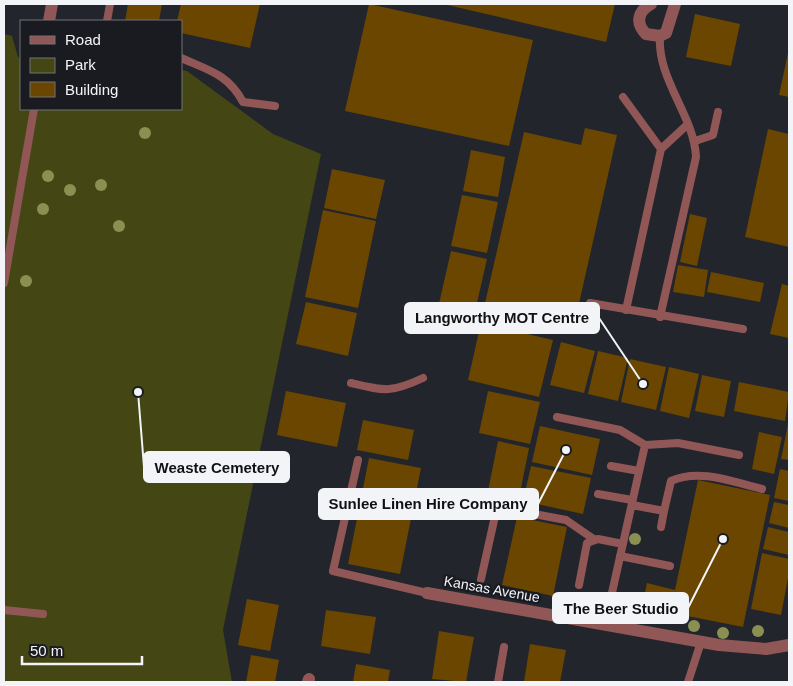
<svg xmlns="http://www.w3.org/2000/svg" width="793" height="686" font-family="Arial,sans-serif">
	<rect width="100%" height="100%" fill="#22252b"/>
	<path fill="#444613" d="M4,34L12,36L18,57L21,59V109H181V70L187,71L273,134L321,154L223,630L232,682H4Z"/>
	<path fill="#6a4600" d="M128,4H162L159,21H125Z
		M181,4H260L250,48L181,33V21H177Z
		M369,4L533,40L509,146L345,111Z
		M443,4H615L606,42Z
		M695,14L740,24L731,66L686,57Z
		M788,53L789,54V97L779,95Z
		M585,128L617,135L578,308L563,304L557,329L483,312L524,132L581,145Z
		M768,129L789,134V247L745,237Z
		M471,150L505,157L498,197L463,191Z
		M332,169L385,180L376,219L324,208Z
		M462,195L498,202L487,253L451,246Z
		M323,210L376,221L358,308L305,297Z
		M690,214L707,218L697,266L680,262Z
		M451,251L487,259L474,316L438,308Z
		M678,265L708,270L704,297L673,292Z
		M711,272L764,283L760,302L707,292Z
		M782,284L789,286V338L770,334Z
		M306,302L357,313L348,356L296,344Z
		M481,323L553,340L539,397L468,380Z
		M561,342L595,351L584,393L550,385Z
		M598,351L628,358L618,401L588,394Z
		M630,359L666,367L656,410L621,402Z
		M669,367L699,374L689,418L660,411Z
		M702,375L731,381L724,417L695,411Z
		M739,382L789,392L785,421L734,411Z
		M286,391L346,403L337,447L277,435Z
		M488,391L540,402L530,444L479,433Z
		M363,420L414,430L408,460L357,450Z
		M788,424L789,425V460L781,459Z
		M540,426L600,439L592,475L532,462Z
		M759,432L782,437L774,474L752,469Z
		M498,441L529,448L519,498L488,491Z
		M369,458L421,468L400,574L348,564Z
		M531,466L591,478L583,514L523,501Z
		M780,469L789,471V501L774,498Z
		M698,480L770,495L743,627L642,607L647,583L675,590Z
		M774,502L789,505V528L769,523Z
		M517,517L567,527L553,596L502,585Z
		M768,527L789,532V555L763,549Z
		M762,553L789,559V573L781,615L751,609Z
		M247,599L279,605L270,651L238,645Z
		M326,610L376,617L370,654L321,646Z
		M439,631L474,637L466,682L432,679Z
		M530,644L566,650L560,682H524Z
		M251,655L279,660L275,682H246Z
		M356,664L390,670L388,682H353Z"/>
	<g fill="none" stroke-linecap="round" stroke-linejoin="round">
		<path stroke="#915757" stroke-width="8" d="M107,21L110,4
			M181,58C208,70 228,74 243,102L275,106
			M623,97L661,149
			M695,141L713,135L718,112
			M4,283L34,109
			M590,303L743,329
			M626,310L661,149L688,124
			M660,317L696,157C694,115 657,80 660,36
			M351,383C385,391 391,393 423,378
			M557,417L620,430L645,445L678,443L739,455
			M358,460L333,571L427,593
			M611,466L639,471
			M598,494L632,500
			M632,505L664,511L671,481C699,468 733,482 762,489
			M661,527L664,511
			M620,556L670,566
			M481,579L497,507L566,520L595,540
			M579,585L587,543L598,539L623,544
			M4,610L43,614
			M605,624L645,445
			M498,682L504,647
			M688,682L701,642"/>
		<path stroke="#915757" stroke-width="12" d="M651,4C638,11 635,23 646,34L660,36L666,33L675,4
			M49,21L52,4
			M427,593L719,645L766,649L789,645
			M308,682L309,679"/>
	</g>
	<g fill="#8b9052">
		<circle cx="145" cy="133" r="6"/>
		<circle cx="48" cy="176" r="6"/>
		<circle cx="101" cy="185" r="6"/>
		<circle cx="70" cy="190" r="6"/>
		<circle cx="43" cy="209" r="6"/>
		<circle cx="119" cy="226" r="6"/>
		<circle cx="26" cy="281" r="6"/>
		<circle cx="635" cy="539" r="6"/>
		<circle cx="694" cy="626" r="6"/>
		<circle cx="758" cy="631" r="6"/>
		<circle cx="723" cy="633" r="6"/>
	</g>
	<g text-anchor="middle" stroke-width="4.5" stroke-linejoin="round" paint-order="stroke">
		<g font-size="14" fill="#f2f4f8" stroke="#191b21">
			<text transform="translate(492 589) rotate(10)" y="5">Kansas Avenue</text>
		</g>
	</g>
	<path fill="none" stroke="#f2f4f8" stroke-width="2" d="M643 384L599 318M138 392L144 467M566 450L538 504M723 539L688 608"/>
	<g fill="#f2f4f8" stroke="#191b21" stroke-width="2">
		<circle cx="643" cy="384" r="5"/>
		<circle cx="138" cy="392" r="5"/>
		<circle cx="566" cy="450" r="5"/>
		<circle cx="723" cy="539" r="5"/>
	</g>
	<g fill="#f2f4f8" stroke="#f2f4f8" stroke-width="2">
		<rect x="405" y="303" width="194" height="30" rx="5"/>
		<rect x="144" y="452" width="145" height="30" rx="5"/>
		<rect x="319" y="489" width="219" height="30" rx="5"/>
		<rect x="553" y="593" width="135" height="30" rx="5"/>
	</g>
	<g font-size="15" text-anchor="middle" font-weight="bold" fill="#111">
		<text x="502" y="323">Langworthy MOT Centre</text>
		<text x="217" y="473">Weaste Cemetery</text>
		<text x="428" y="509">Sunlee Linen Hire Company</text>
		<text x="621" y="614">The Beer Studio</text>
	</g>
	<rect width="793" height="686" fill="none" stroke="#f2f4f8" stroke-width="10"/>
	<rect x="20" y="20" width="162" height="90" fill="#191b21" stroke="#707277"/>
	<rect x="30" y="36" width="25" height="8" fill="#915757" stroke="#707277"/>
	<text x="65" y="45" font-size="15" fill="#f2f4f8">Road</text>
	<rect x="30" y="58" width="25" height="15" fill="#444613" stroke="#707277"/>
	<text x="65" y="70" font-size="15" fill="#f2f4f8">Park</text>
	<rect x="30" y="82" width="25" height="15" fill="#6a4600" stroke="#707277"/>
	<text x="65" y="95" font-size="15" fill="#f2f4f8">Building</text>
	<path d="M22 656v8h120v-8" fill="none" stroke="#f2f4f8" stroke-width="2.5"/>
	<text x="30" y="656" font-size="15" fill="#f2f4f8" stroke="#191b21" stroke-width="4" paint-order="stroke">50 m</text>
</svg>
